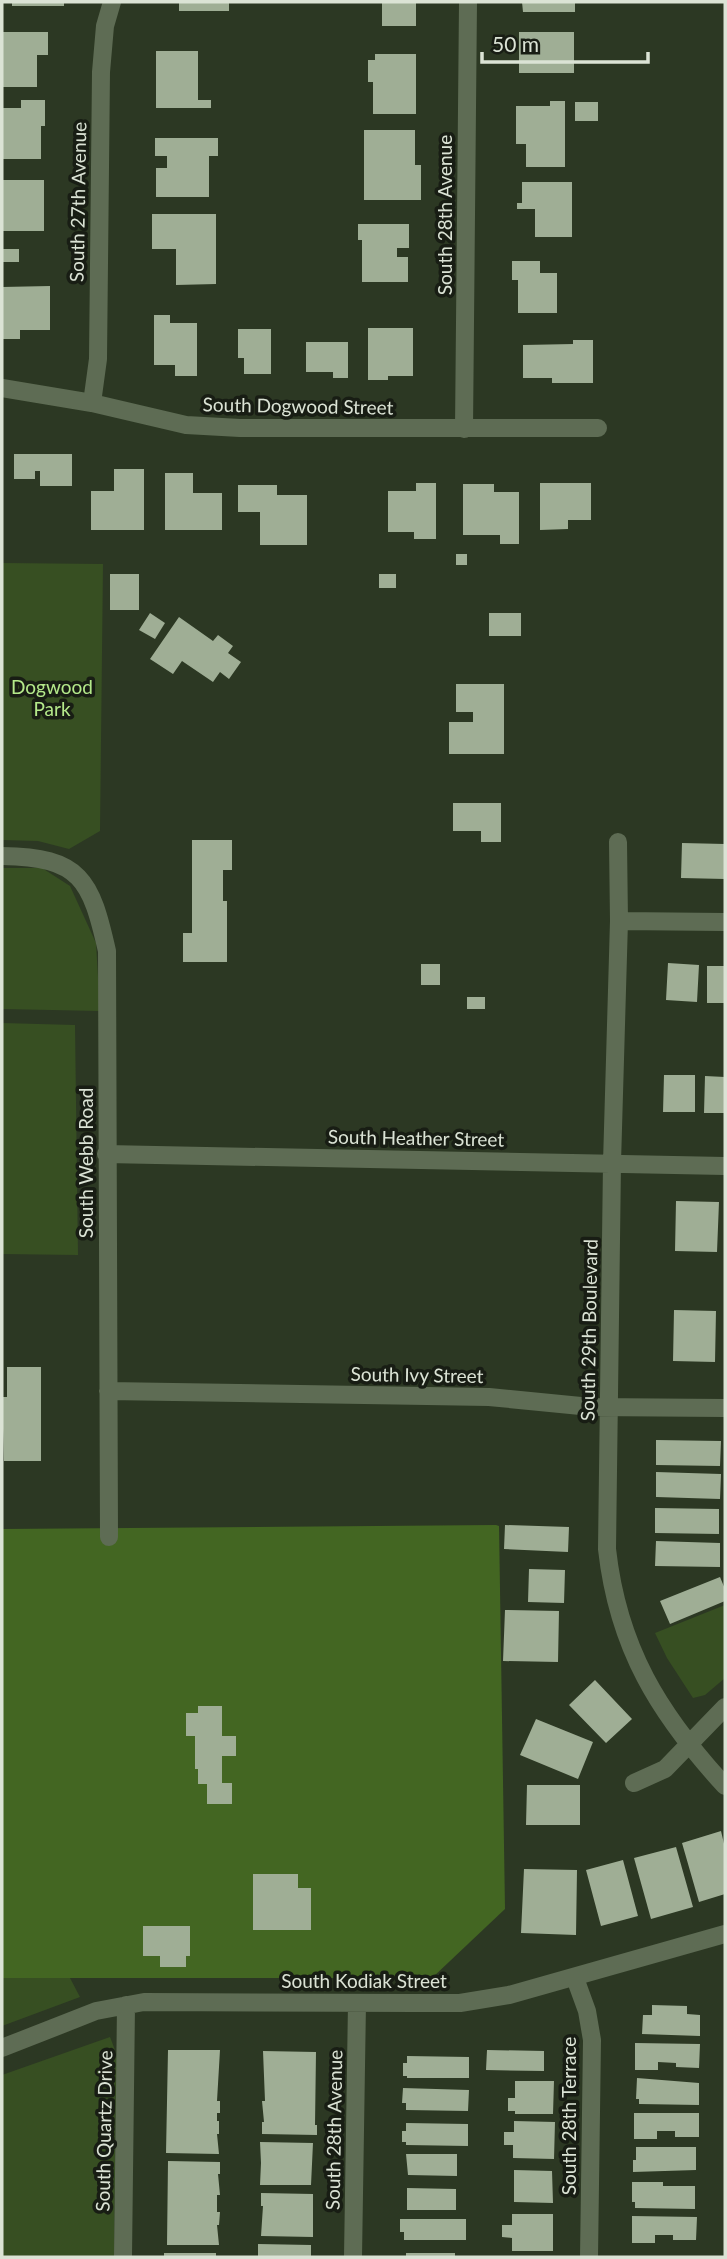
<svg xmlns="http://www.w3.org/2000/svg" width="727" height="2259" font-family="Lato,sans-serif">
	<rect width="100%" height="100%" fill="#2c3823"/>
	<path fill="#374f22" d="M2,563L103,564L100,831L69,849L38,841L2,840Z
		M2,868H42L70,886L96,943L100,1011L2,1009Z
		M2,1023L75,1025L78,1255L2,1254Z
		M725,1605V1678L705,1695L693,1698L667,1658L655,1633Z
		M2,1978H70L80,1997L2,2026Z
		M110,2037C115,2049 120,2063 116,2076L114,2257H2V2075Z"/>
	<path fill="#436622" d="M496,1525L499,1526L505,1909L432,1978H2V1529Z"/>
	<path fill="#9fae95" d="M12,2H64V6H12Z
		M179,2H229V11H179Z
		M382,2H416V26H382Z
		M522,2H575V12H523Z
		M2,32H48V55H37V87H2Z
		M519,32H574V73H519Z
		M156,51H198V100H211V108H156Z
		M375,54H416V114H373V82H368V60H375Z
		M21,100H45V126H41V159H3L2,108H21Z
		M550,101H565V167H526V144H516V106H550Z
		M575,102H598V121H575Z
		M364,130H415V165H421V200H364Z
		M155,138H218V156H209V197H156V168H167V156H155Z
		M2,180H44V231H2Z
		M522,182H572V237H535V209H517V203H522Z
		M152,214H216V284L176,285V249H152Z
		M358,224H409V248H397V257H408V282H362V240H358Z
		M3,249H19V262H3Z
		M512,261H540V273H557V313H518V280H512Z
		M50,286V330H20V339H2V287Z
		M154,315H170V323H197V376H175V365H154Z
		M368,328H413V376H388V380H368Z
		M238,329H271V374H244V358H238Z
		M573,340H593V383H552V378H523V345L573,344Z
		M306,342H348V378H333V372H306Z
		M14,454H72V486H40V471H35V479H14Z
		M114,469H144V530H91V491H114Z
		M165,473H193V493H222V530H165Z
		M416,483H436V539H414V532H388V491H416Z
		M540,483H591V520H568V529L540,530Z
		M463,484H494V492H519V544H500V535H463Z
		M238,485H277V495H307V545H260V512H238Z
		M456,554H467V565H456Z
		M110,574H139V610H110Z
		M379,574H396V588H379Z
		M150,613L165,623L155,639L139,630Z
		M489,613H521V636H489Z
		M179,617L213,641L218,635L233,646L228,653L241,662L229,679L220,672L213,682L182,661L173,674L150,659Z
		M456,684H504V754H449V722H473V712H456Z
		M453,803H501V842H481V831H453Z
		M192,840H232V870H223V901H227V962H183V933H192Z
		M682,843L725,844V879L681,878Z
		M668,963L699,965L697,1002L666,1000Z
		M421,964H440V985H421Z
		M707,966H725V1003H707Z
		M467,997H485V1009H467Z
		M664,1075H695V1112H663Z
		M705,1076L725,1077V1113H704Z
		M676,1201L719,1202L717,1252L675,1251Z
		M674,1310L716,1311L715,1362L673,1361Z
		M7,1367H41V1461H4L2,1397H7Z
		M656,1440L721,1441L720,1466L656,1465Z
		M656,1472L721,1474L720,1499L656,1497Z
		M655,1508L719,1509V1534L655,1533Z
		M505,1525L569,1527L568,1552L504,1549Z
		M656,1541L720,1543V1567L655,1566Z
		M529,1569L565,1570L564,1603L528,1602Z
		M720,1577L725,1589V1601L670,1624L660,1601Z
		M505,1610L559,1611L558,1662L503,1661Z
		M595,1680L632,1719L606,1743L569,1705Z
		M198,1706H222V1736H236V1756H222V1783H232V1804H207V1784H198V1769H195V1736H186V1713H198Z
		M536,1719L593,1742L578,1779L520,1755Z
		M527,1785H580V1825H526Z
		M721,1831L725,1848V1894L699,1902L682,1843Z
		M676,1847L693,1907L651,1919L634,1858Z
		M623,1860L638,1916L601,1926L586,1870Z
		M524,1869L577,1870L576,1935L521,1933Z
		M253,1874H298V1888H311V1930H253Z
		M143,1926H190V1956H186V1967H160V1956H143Z
		M652,2005L687,2006V2014L700,2015V2036L642,2034L643,2015H652Z
		M635,2043L700,2044L699,2068L676,2067V2063L658,2062V2070H635Z
		M168,2050H220L217,2101H220V2113H217V2121H219V2134H217L219,2154L166,2153Z
		M487,2050L544,2051V2071L486,2070Z
		M263,2051L316,2052L315,2125H317V2135L262,2134V2122H264L262,2101H265Z
		M407,2056L469,2057V2078H407V2076H403V2063H407Z
		M637,2078L699,2083V2105L639,2104V2099H636Z
		M515,2081H554L553,2114H515V2111H508V2098H515Z
		M403,2088L469,2090L468,2111L406,2110V2103H402Z
		M634,2113H699V2137H675V2131H657V2139H634Z
		M514,2121L555,2122L554,2159L513,2158V2145H504V2132H514Z
		M406,2123L468,2124V2146L406,2145V2142H402V2131H406Z
		M260,2142L313,2143L311,2185H260L261,2163Z
		M636,2147H696V2170L633,2172V2160H636Z
		M406,2154H457V2176L408,2175Z
		M168,2161L220,2162V2174H218L220,2195H217V2212H220L219,2225H217L219,2245H167Z
		M514,2170L552,2171L553,2203L514,2202Z
		M632,2182H663V2186H695V2209L635,2208V2202H632Z
		M407,2188L456,2189V2210H407Z
		M261,2193L313,2194V2237L261,2236L263,2206H261Z
		M512,2214H553V2251H512V2238L502,2237V2225H512Z
		M632,2216L697,2217L696,2240H673V2235H655V2243H632Z
		M400,2219H466V2240H404V2232H400Z
		M258,2244L311,2245V2257H258Z
		M164,2253H216V2257H164Z
		M406,2253H455V2257H406Z"/>
	<g fill="none" stroke-linecap="round" stroke-linejoin="round">
		<path stroke="#5e6c54" stroke-width="18" d="M2,388L92,403L186,425L240,428H598
			M92,403L98,359L101,72L105,26L112,2
			M464,429L468,2
			M618,842L619,921L612,1163L607,1549C618,1648 659,1714 725,1786
			M2,856C81,857 91,880 107,951L109,1537
			M619,921L725,922
			M106,1154L725,1166
			M108,1391L489,1397L591,1407L725,1408
			M634,1783L665,1769L725,1707
			M575,1978L587,2011L592,2040L589,2257
			M2,2048L96,2011L144,2002L416,2003H460L509,1995L725,1934
			M123,2257L126,2005
			M353,2257L357,2003"/>
	</g>
	<g text-anchor="middle" stroke-width="7" stroke-linejoin="round" paint-order="stroke">
		<g font-size="19" fill="#dbe3d5" stroke="#181d14">
			<text transform="translate(78 202) rotate(-89)" y="7">South 27th Avenue</text>
			<text transform="translate(445 215) rotate(-90)" y="7">South 28th Avenue</text>
			<text transform="translate(298 406) rotate(1)" y="7">South Dogwood Street</text>
			<text transform="translate(416 1138) rotate(1)" y="7">South Heather Street</text>
			<text transform="translate(86 1163) rotate(-90)" y="7">South Webb Road</text>
			<text transform="translate(589 1330) rotate(-89)" y="7">South 29th Boulevard</text>
			<text transform="translate(417 1375) rotate(1)" y="7">South Ivy Street</text>
			<text x="364" y="1988">South Kodiak Street</text>
			<text transform="translate(569 2116) rotate(-90)" y="7">South 28th Terrace</text>
			<text transform="translate(334 2130) rotate(-89)" y="7">South 28th Avenue</text>
			<text transform="translate(104 2131) rotate(-89)" y="7">South Quartz Drive</text>
		</g>
		<g font-size="19" fill="#b4e98a" stroke="#181d14">
			<text x="52" y="694">Dogwood<tspan x="52" dy="22">Park</tspan></text>
		</g>
	</g>
	<rect width="727" height="2259" fill="none" stroke="#dbe3d5" stroke-width="7"/>
	<path d="M482 52v10h166v-10" fill="none" stroke="#dbe3d5" stroke-width="3.5"/>
	<text x="492" y="52" font-size="21" fill="#dbe3d5" stroke="#181d14" stroke-width="5" paint-order="stroke">50 m</text>
</svg>
